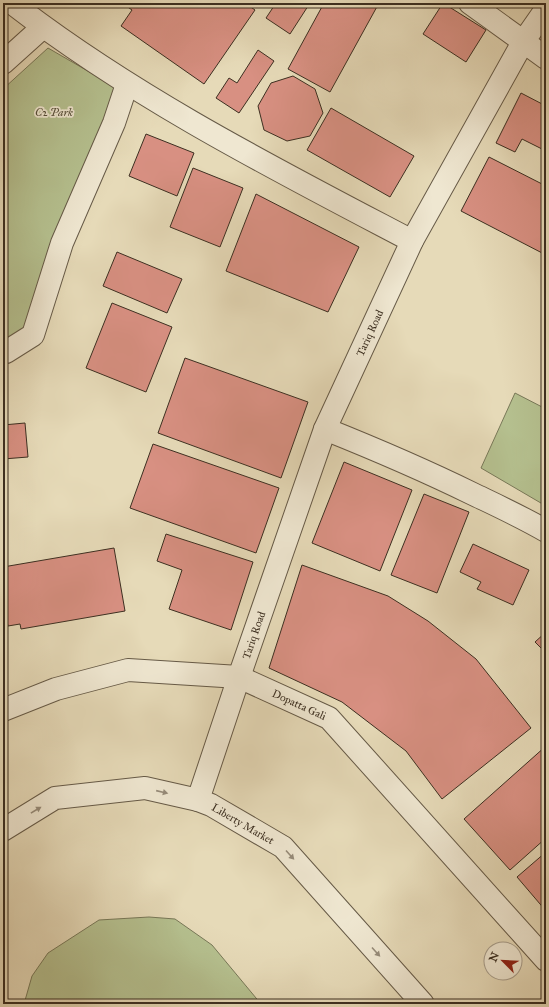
<svg xmlns="http://www.w3.org/2000/svg" width="549" height="1007" font-family="'IM FELL Great Primer',serif">
	<rect width="100%" height="100%" fill="#e6dab8"/>
	<filter id="stains"><feTurbulence type="fractalNoise" baseFrequency=".005" numOctaves="4"/><feColorMatrix values="0 0 0 0 .2 0 0 0 0 .09 0 0 0 0 .02 0 0 0 .5 -.17"/></filter>
	<radialGradient id="worn" r=".72"><stop offset=".6" stop-color="#630" stop-opacity="0"/><stop offset="1" stop-color="#630" stop-opacity=".3"/></radialGradient>
	<path fill="#b5c08f" stroke="#787858" d="M48,48L119,89L27,329L3,342V89Z
		M515,393L546,409V506L481,468Z
		M149,917L175,919L212,945L261,1004H24L32,976L48,953L99,920Z"/>
	<path fill="#d89082" stroke="#3c2f21" d="M122,3H245L255,10L204,84L121,26L132,10Z
		M276,3H310L290,34L266,18Z
		M324,3H379L330,92L288,69Z
		M443,3L486,30L466,62L423,34Z
		M258,50L274,61L239,113L216,98L229,78L237,83Z
		M293,76L315,89L323,113L310,136L287,141L264,130L258,106L271,83Z
		M521,93L546,106V151L522,139L515,152L496,143Z
		M331,108L414,156L390,197L307,150Z
		M146,134L194,153L177,196L129,176Z
		M489,157L546,186V255L461,211Z
		M546,158V168L542,166Z
		M193,168L243,188L220,247L170,227Z
		M256,194L359,247L328,312L226,271Z
		M117,252L182,279L167,313L103,286Z
		M112,303L172,327L146,392L86,368Z
		M185,358L308,402L281,478L158,433Z
		M25,423L28,457L3,459V425Z
		M153,444L279,488L256,553L130,508Z
		M344,462L412,490L380,571L312,543Z
		M424,494L469,512L437,593L391,575Z
		M166,534L253,562L231,630L169,609L182,570L157,561Z
		M473,544L529,570L513,605L477,589L481,582L460,572Z
		M114,548L125,611L21,629L20,624L8,626L5,611H3V567Z
		M302,565L388,596L428,621L476,659L531,728L442,799L406,751L342,702L269,668Z
		M546,632V653L535,642Z
		M546,746V838L510,870L464,819Z
		M546,852V911L517,877Z"/>
	<g fill="none" stroke-linecap="round" stroke-linejoin="round">
		<defs>
			<g id="minor">
				<path d="M12,3C135,98 275,169 412,241"/>
				<path d="M470,3L546,58"/>
				<path d="M3,63L43,27"/>
				<path d="M3,352H6L33,335L62,243L114,123L127,84"/>
				<path d="M325,429C375,449 424,470 473,494C498,506 522,517 546,531"/>
				<path id="s1" d="M3,710L56,689L128,670L239,677L329,718L546,960"/>
				<path id="s2" d="M198,800L239,677L325,429L412,241L523,42L546,9"/>
				<path id="s3" d="M3,830L55,798L145,788L198,800L211,805L283,847L423,1004"/>
			</g>
		</defs>
		<use href="#minor" stroke="#665a47" stroke-width="24"/>
		<use href="#minor" stroke="#efe7d1" stroke-width="22"/>
	</g>
	<defs><path id="oneway-solid" d="M-6-.8H1V-3.2L6.5 0L1 3.2V.8H-6Z"/></defs>
	<g fill="#968b79">
		<use href="#oneway-solid" transform="translate(162 792) rotate(13)"/>
		<use href="#oneway-solid" transform="translate(36 810) rotate(-31)"/>
		<use href="#oneway-solid" transform="translate(290 855) rotate(48)"/>
		<use href="#oneway-solid" transform="translate(376 952) rotate(48)"/>
	</g>
	<g text-anchor="middle" stroke-width="3.5" stroke-linejoin="round" paint-order="stroke">
		<g font-size="11" font-style="italic" fill="#544c37" stroke="#efe7d1">
			<text x="54" y="116">C2 Park</text>
		</g>
		<g font-size="11" fill="#3c2f21" stroke="#efe7d1">
			<text dy="4" stroke="none"><textPath href="#s2" startOffset="498">Tariq Road</textPath></text>
			<text dy="4" stroke="none"><textPath href="#s2" startOffset="174">Tariq Road</textPath></text>
			<text dy="4" stroke="none"><textPath href="#s1" startOffset="309">Dopatta Gali</textPath></text>
			<text dy="4" stroke="none"><textPath href="#s3" startOffset="257">Liberty Market</textPath></text>
		</g>
	</g>
	<rect width="549" height="1007" fill="none" stroke="#e6dab8" stroke-width="16"/>
	<rect x="4" y="4" width="541" height="999" fill="none" stroke="#3c2f21" stroke-width="2"/>
	<rect x="8" y="8" width="533" height="991" fill="none" stroke="#3c2f21"/>
	<g transform="translate(503 961) rotate(294)"><circle r="19" fill="#efe7d1" stroke="#a79d8b"/>
	<path d="M0-3L7 15L0 10L-7 15Z" fill="#8f2418"/>
	<text y="-6" font-size="11" font-weight="bold" text-anchor="middle" fill="#3c2f21">N</text>
	</g>
	<rect width="100%" height="100%" filter="url(#stains)"/>
	<rect width="100%" height="100%" fill="url(#worn)"/>
</svg>
